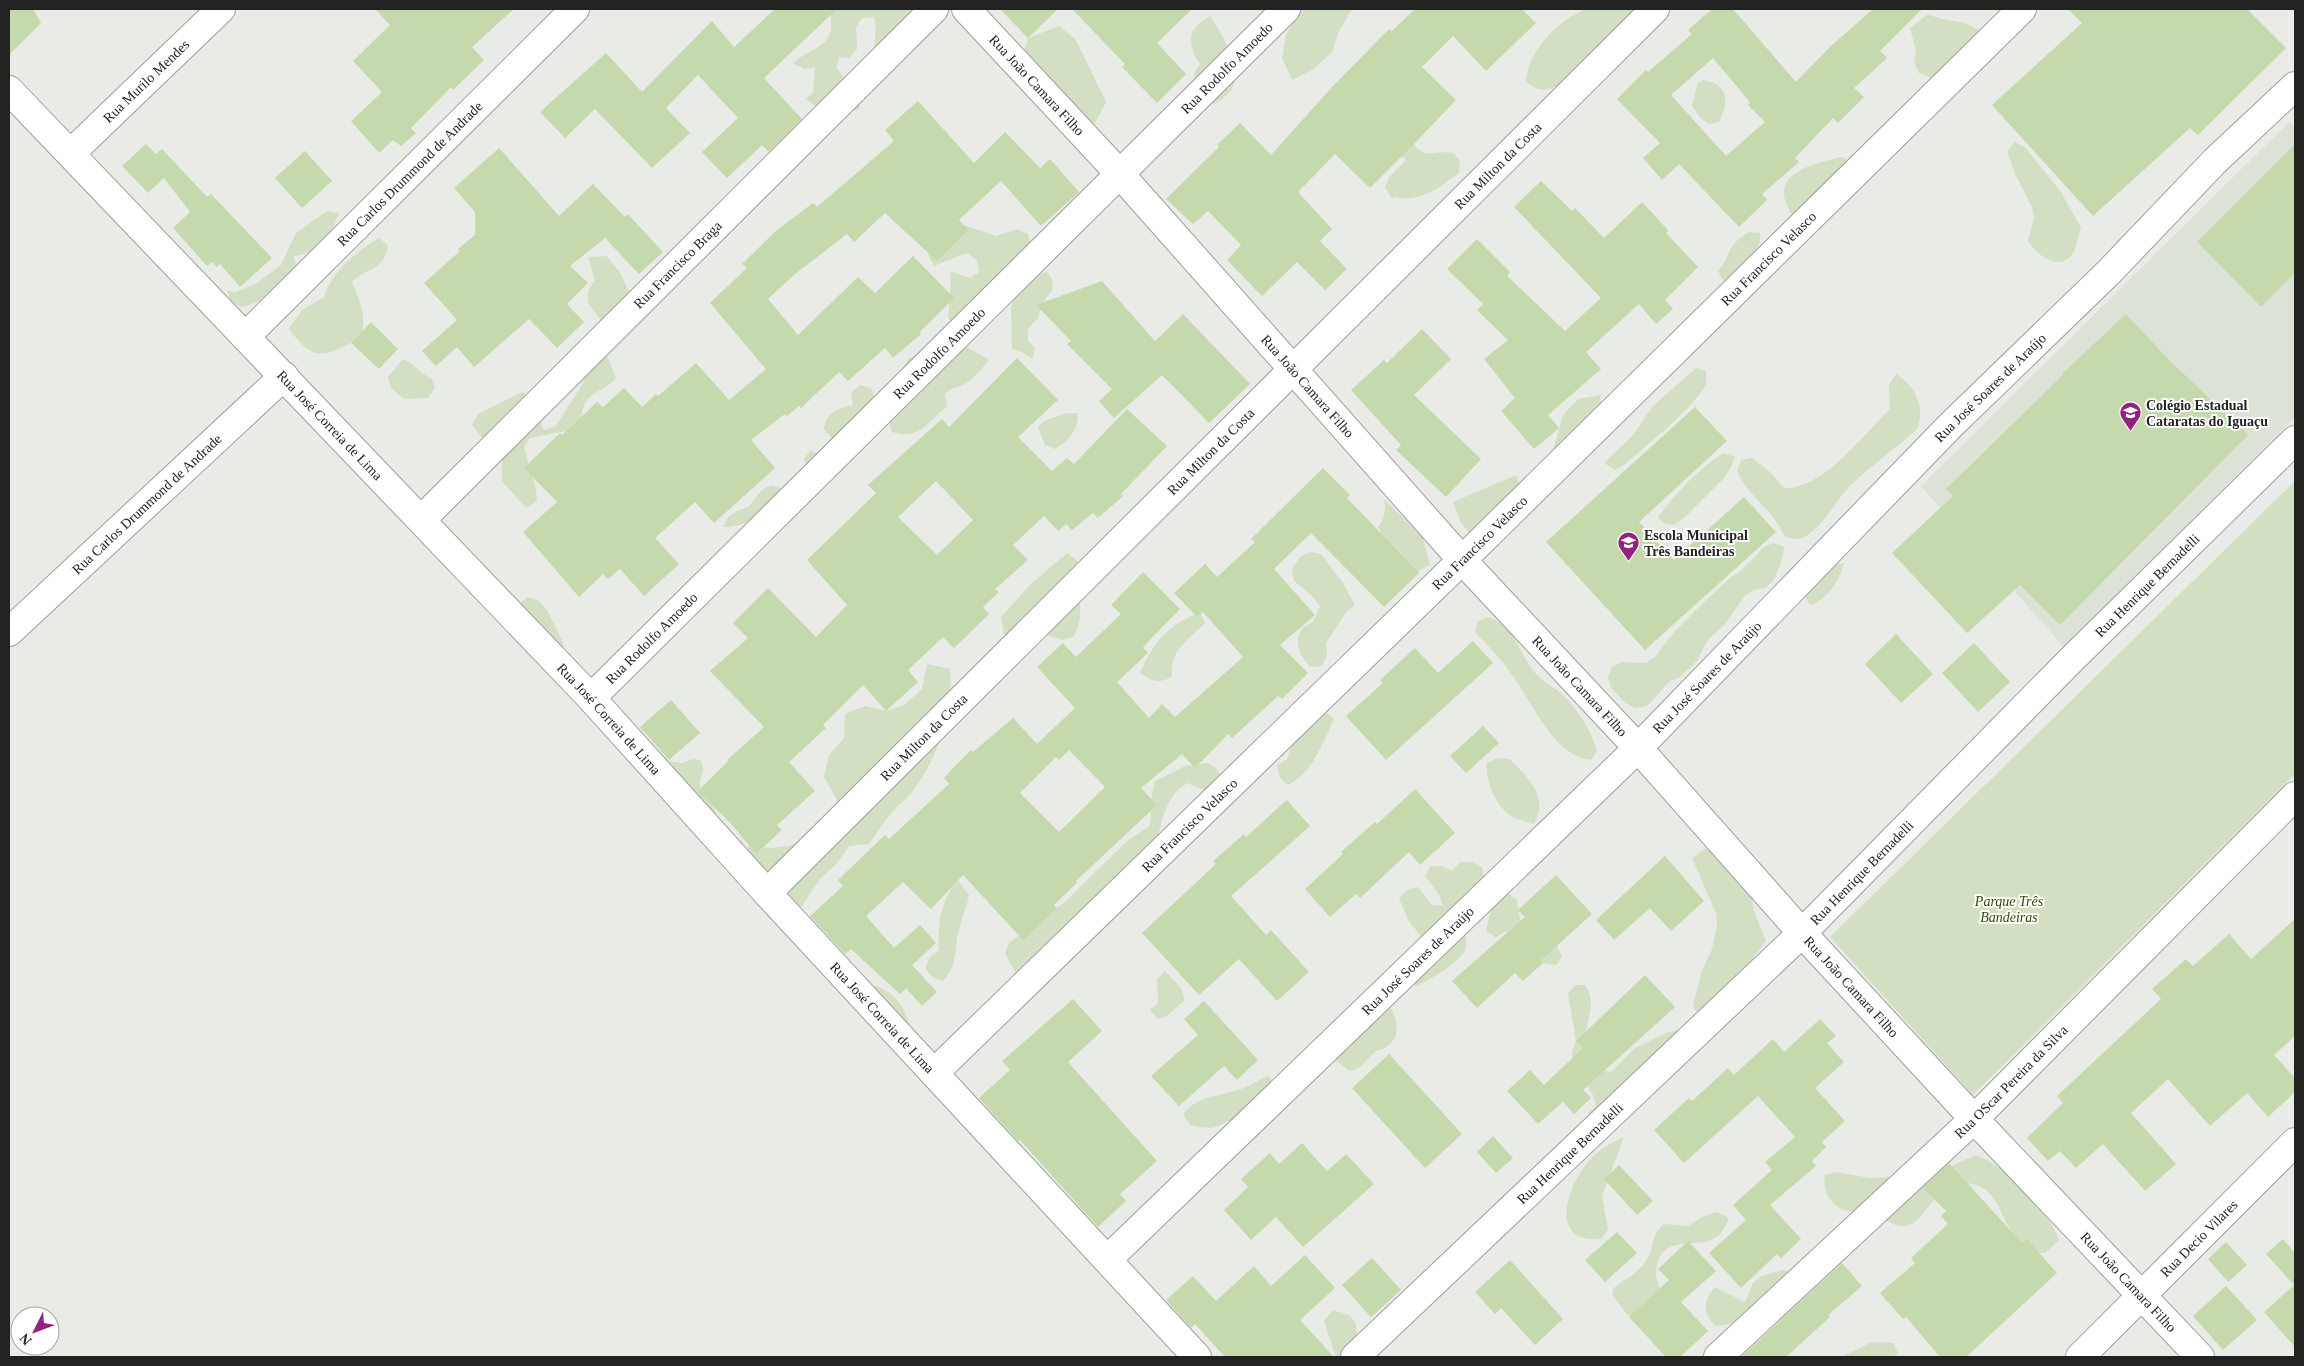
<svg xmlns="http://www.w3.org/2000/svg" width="2304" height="1366" font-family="Georgia,serif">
	<rect width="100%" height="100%" fill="#e9ebe6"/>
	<path fill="#dde2d6" d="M2290,121L2295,127V417L2064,647L1921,486Z"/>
	<path fill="#d3dfc3" d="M835,9H925L875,51C873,38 878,29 874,17L862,18L856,27L857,49L849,58L839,57L836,67L856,95L860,108C842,115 821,113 806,99L813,92L815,67L804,69L793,63C812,46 837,47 830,15Z
		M1289,9H1352L1339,31L1332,52L1314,69L1292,80L1282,58L1286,35L1297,15Z
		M1582,9H1650L1559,85C1545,92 1538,92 1526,81C1528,52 1556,22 1582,11Z
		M1928,14C1947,23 1962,18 1980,31L1939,81L1919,73L1914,62L1916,51L1910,28Z
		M1210,16C1220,29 1238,63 1235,80C1233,92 1224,98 1215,104L1204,100L1194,74L1200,64C1186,43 1188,28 1210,16Z
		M1059,26L1076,40L1106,102L1094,125L1072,112L1024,52L1028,38Z
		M1703,80C1728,84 1730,101 1719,122L1708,124L1699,116L1692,106L1698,83Z
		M1406,136C1431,164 1424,149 1453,153L1460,161L1459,173C1439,188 1420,203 1395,197L1392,199L1385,187L1390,176L1406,160L1398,153Z
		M2015,142L2025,147L2061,192L2081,228C2078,235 2078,244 2074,251C2062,274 2037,256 2028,241L2034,218L2032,207L2015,174L2007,151Z
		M1840,157L1846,158V170L1796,215L1790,213C1789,207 1784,201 1784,194C1783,168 1822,163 1840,157Z
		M327,211L339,213C332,234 317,255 293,256L297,266L264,300L242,307L231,302L227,291L236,292L257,283L281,265L296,233Z
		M964,225L996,236L1017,229L1028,234L1031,246L960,320H949C947,303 953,288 950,271L970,278L979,272L977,260L967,253L934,266L928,255L943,237Z
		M1749,232L1760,233C1762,248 1754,250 1746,261C1742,266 1739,273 1736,279L1724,282L1718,271C1733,254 1725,246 1749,232Z
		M379,238L388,245C385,271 367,267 352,282C360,300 367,318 361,337C326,356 316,365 289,329L302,310L324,297C332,271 357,251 379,238Z
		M607,256L621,274L630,294L603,323L588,303V291L595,280L588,257Z
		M1048,272L1053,282L1052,291L1045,299L1037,319L1028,329V340L1035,348L1032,359L1022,352L1012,349L1011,311L1013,299L1037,274Z
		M967,347L989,360C982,368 975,378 966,383C958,388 952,387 945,394L947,406C928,422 919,441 892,432L889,421L907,380L903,368L909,358L920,354Z
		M607,356L616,378C608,388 596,390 588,399C582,406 583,410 581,417C579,422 574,426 571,430L530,438L524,447L536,489L537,501L526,508L502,481V454L492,449L472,425L478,414L522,392L532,399L539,420L544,430L555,427L582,385L588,367L596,358Z
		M403,359C415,364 419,373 431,378L435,388L428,398L404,399L391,388L388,377Z
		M1696,368L1706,371C1706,374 1707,379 1706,383C1700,403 1642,449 1624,465L1615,470L1604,463L1633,435L1653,406Z
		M1896,374C1915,385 1926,408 1917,429C1894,450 1870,466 1849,487C1834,503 1825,524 1806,536C1798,541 1792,539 1784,536C1774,510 1747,496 1737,471L1741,460L1752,458L1769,471L1784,488C1824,489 1863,435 1890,409L1889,385Z
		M860,385L871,388L875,398L811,468L803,460L811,450L820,456L833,440L824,429C827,411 837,409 853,405L851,393Z
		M1600,395L1603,418L1551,458L1563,415L1578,399Z
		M1067,413H1078C1078,431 1069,440 1055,449L1045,445L1038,427L1046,420Z
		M1723,453L1735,457L1731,467L1725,477L1684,518L1674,525L1665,524L1658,517C1678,491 1695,472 1723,453Z
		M1516,475L1523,494L1472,536L1461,523L1453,502Z
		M2295,481V774L1973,1095L1830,937Z
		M773,485L784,490C766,509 750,528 723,527L728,517L737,511L748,507L763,489Z
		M1384,499L1423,538L1430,565L1420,570L1419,573L1383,537L1378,527C1385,518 1386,511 1384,499Z
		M1773,543L1784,547L1782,560L1774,580L1765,588L1754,590L1745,596L1724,625L1707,641L1697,661L1680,677L1670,681L1647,706L1636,708L1625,703L1611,688L1608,677L1612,667L1622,662L1646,663L1655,657L1675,631L1706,600L1731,577L1741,571L1764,547Z
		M1310,552L1321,554L1343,583L1355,605L1346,612L1326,643L1327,655L1322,666L1310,667C1300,655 1292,642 1303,628C1306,625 1311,624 1313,621C1316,618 1317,611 1320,606L1312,596L1294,581L1292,569L1300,557Z
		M1067,553L1080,563C1080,574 1078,584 1079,595C1080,612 1083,621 1073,637L1062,640L1039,633L1005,639L1001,617L1032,583Z
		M1844,563C1838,582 1830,597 1811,605L1803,595L1832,566Z
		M528,597L539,601L547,610L564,645V657L519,604Z
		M1200,613L1205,623C1188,640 1169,651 1172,677C1158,684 1151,681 1140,673C1152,644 1170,622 1200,613Z
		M1488,617C1515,626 1519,654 1536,674C1544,683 1555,687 1563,695C1579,711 1590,729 1597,750L1591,760C1553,756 1533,703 1513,676C1502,660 1488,646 1475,632L1478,621Z
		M927,664L950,669C954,714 939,754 913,791C908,797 902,802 897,807C886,818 878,831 869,844L849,846L836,864L820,879L794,918L744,869L748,846L772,848L794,845L814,852L845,820L836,798L824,777L829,755L844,738L845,714L865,706L886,711L904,705L922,689Z
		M1325,712L1334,719C1323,742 1312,775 1287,785L1279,776L1277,765L1287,759L1297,731Z
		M1497,758L1510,759C1529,780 1549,795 1534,824C1527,821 1517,820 1511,816C1496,806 1485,780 1487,763Z
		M693,759L700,760C708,771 697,778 701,789C706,801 718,806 716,820L687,822L678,815L664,761L682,763Z
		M1208,763L1217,769L1223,778L1209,792L1188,783C1166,794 1162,820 1157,842L1026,979L1016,974L1005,953L1009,943L1065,902L1128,840L1149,827C1153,811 1150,796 1155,781L1185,766Z
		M1710,846L1746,889L1752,899L1754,911L1766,941L1718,1003L1699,1016L1693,1006L1701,973L1712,949L1717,925L1716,913L1692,858Z
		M1460,862H1472L1482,867C1488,888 1472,911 1463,930C1466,937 1468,943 1465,950C1461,962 1428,981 1416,986L1408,977L1423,939L1408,920L1399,898L1407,890L1418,887L1432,905L1443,906L1439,895L1425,876L1430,866H1441L1452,871Z
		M958,880L969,895C967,907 962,917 959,929C954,949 958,965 943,981L932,977L925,968L930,957L939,950C937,924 941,900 958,880Z
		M1508,893L1517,900L1520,919L1536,937C1550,938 1557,942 1562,956L1557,965L1540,963L1517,936L1506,931L1496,937L1486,931L1491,909Z
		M1165,971L1181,988L1185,1000L1168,1015L1158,1019L1150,1010L1158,1003L1157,979Z
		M1575,985H1585C1597,1002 1587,1019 1585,1039L1604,1071L1611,1072L1635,1048L1666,1033L1677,1030L1683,1040L1685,1064L1670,1079L1597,1120L1588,1113L1596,1106L1593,1095L1573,1063L1572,1052L1576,1041L1568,993Z
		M876,986C898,994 904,1008 911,1029L890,1040L866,1021L860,1011L864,988Z
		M1381,1005L1391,1008C1398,1022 1401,1038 1386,1047C1382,1050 1378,1050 1375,1052C1364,1061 1365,1067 1350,1071L1331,1057Z
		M1269,1076L1274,1086L1245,1117C1233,1117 1226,1123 1215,1127C1207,1129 1198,1127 1190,1125L1183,1114C1200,1093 1225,1097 1248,1086C1256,1083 1260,1078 1269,1076Z
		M1624,1137L1602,1196L1608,1230L1601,1239C1551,1244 1565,1193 1584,1167C1594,1153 1608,1143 1624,1137Z
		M1976,1155C2004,1164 2050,1213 2059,1240L2045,1253H2033C2024,1245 2015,1238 2009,1227C1994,1200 1994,1184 1958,1182C1949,1188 1940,1193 1933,1201C1925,1210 1921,1220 1909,1225C1895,1230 1886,1218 1873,1214C1865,1211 1858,1213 1851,1212C1832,1208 1822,1193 1825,1175L1835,1172L1870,1178L1897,1177L1944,1169Z
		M1717,1212L1729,1218C1719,1247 1700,1241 1677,1245C1656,1248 1652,1273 1660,1288L1642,1316L1627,1315L1612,1294L1614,1288C1625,1278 1639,1274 1647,1259C1655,1246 1649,1237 1664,1224L1688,1226L1704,1216Z
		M1783,1270L1796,1273C1772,1295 1749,1326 1715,1326C1702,1312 1703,1301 1715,1287L1745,1302L1753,1283L1761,1276Z
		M1332,1311C1363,1313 1359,1335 1352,1357H1336L1324,1321Z
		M1881,1342L1893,1343L1898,1353L1894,1357H1841L1870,1343Z"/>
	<path fill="#c5d9ad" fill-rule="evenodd" d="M9,9H33L41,23L9,55Z
		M375,9H514L472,47L484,60L453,90L451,87L411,128L416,133L401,146L393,140L379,153L351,121L382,92L353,61L390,25Z
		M775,9H837L764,78L802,119L769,152L762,145L727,178L702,152L738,118L698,75L666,108L690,133L652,168L595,109L565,138L540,112L606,53L642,92L712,21L734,47Z
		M1000,9H1058L1028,38Z
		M1072,9H1192L1157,43L1186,74L1157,103L1122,67L1125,64Z
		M1415,9H1522L1536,23L1486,71L1453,36L1422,67L1456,100L1413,145L1370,188L1335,154L1298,192L1332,229L1320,241L1347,269L1325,290L1297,262L1262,296L1227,260L1241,245L1208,211L1193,224L1166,199L1219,147L1217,145L1240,123L1271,155L1333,86L1389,29L1392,31Z
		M1712,9H1733L1796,82L1830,47L1873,9H1922L1880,51L1887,58L1854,88L1864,97L1838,123L1833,118L1795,158L1799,162L1762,194L1767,200L1739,227L1679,164L1662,180L1643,158L1660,143L1617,99L1646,70L1648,72L1692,34L1688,30ZM1713,58L1750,102L1748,105L1765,122L1726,156L1671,95Z
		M2068,9H2247L2286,48L2198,135L2190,128L2093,216L1992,105L2082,23Z
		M918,101L974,163L1005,132L1040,168L1050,159L1079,192L1041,226L1001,181L959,220L968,230L937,261L885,213L854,242L847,234L795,274L768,299L798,335L858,277L875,293L913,256L954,298L920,332L921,334L893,358L885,348L848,381L839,372L801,408L799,406L787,416L785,414L751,440L775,468L714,523L695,502L655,538L679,564L644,596L620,569L608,579L603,574L579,597L523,532L557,502L524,468L560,433L562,435L597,402L603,407L624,388L642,407L656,394L658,396L696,363L729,400L766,369L710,303L747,268L742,264L777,230L813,203L817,207L894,141L885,130Z
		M146,144L156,154L162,149L207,197L211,194L272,258L240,287L220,264L217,267L212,262L207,266L173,228L190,212L164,178L148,193L122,166Z
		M2295,144V273L2261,307L2197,242Z
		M499,148L559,216L593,184L625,217L628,214L663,252L639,274L605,238L570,266L588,283L567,304L584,322L557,348L529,319L474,367L457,347L436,366L422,351L457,320L424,283L460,251L458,249L475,235V212L454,188Z
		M305,151L332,181L302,208L275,178Z
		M1541,181L1572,211L1575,208L1604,238L1642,202L1668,230L1666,233L1698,267L1665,300L1673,309L1656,324L1639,304L1586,352L1601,369L1548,415L1559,428L1534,449L1501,411L1515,398L1484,359L1508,340L1477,310L1483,304L1447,269L1477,239L1510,272L1507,276L1565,331L1601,298L1514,207Z
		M1102,281L1155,341L1183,314L1250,384L1209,423L1162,375L1114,418L1099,401L1112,389L1067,344L1071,341L1036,305Z
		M2126,314L2169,360L2248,435L2060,625L2020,585L1967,633L1892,553L1953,496L1946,489L2063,375L2062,374Z
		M371,322L398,349L379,369L351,343Z
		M1422,329L1451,359L1414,395L1481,459L1446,497L1396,450L1401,445L1351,390L1384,360L1387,363Z
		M1017,358L1058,400L1018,437L1052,471L1067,458L1074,464L1127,409L1167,446L1121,494L1123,496L1098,518L1093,513L1072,530L1066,524L1058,531L1044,516L1013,545L1028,560L995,589L999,592L983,607L989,614L954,648L943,637L908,670L918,682L886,711L863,685L823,725L826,728L789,762L815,791L777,825L782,830L756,854L733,826L698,791L728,761L727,760L764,727L710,671L748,638L733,623L768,588L816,637L847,605L807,560L876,493L868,485L942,419L949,427ZM936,481L973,520L937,555L898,517Z
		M1695,407L1727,441L1639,522L1674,560L1744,497L1776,532L1645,650L1546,542Z
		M1323,468L1350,495L1347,498L1419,573L1384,607L1311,533L1274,569L1315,615L1280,645L1308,673L1282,699L1278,696L1232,738L1228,734L1195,768L1182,754L1141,788L1157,805L1076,881L1077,883L1054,905L1057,908L1023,940L963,875L931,909L903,882L866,916L894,948L920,925L936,943L912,965L937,992L922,1006L906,988L900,994L851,949L845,954L810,916L843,886L838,880L885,835L889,839L949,784L944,778L954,767L971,750L973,752L1013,718L1037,744L1075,708L1037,667L1063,643L1076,657L1121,614L1111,605L1143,572L1180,609L1143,647L1148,653L1117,682L1149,718L1162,704L1175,717L1243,657L1203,612L1197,617L1174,593L1205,564L1217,577L1255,542L1251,539ZM1069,750L1105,787L1059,832L1020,793L1056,757L1059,760Z
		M1896,634L1933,674L1901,703L1865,664Z
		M1473,641L1493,663L1386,760L1346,716L1383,683L1380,680L1415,648L1438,673Z
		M1974,643L2010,682L1978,712L1942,673Z
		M671,700L700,733L669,760L640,727Z
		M1483,726L1499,743L1466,773L1450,756Z
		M1415,789L1455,833L1420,865L1409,852L1360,898L1356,894L1330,917L1305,889L1343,854L1341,852L1375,822L1377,824Z
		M1287,800L1310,826L1231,896L1266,935L1271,930L1309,972L1277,1001L1239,959L1199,995L1142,933L1216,864L1213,861L1244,834L1246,837Z
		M1665,856L1704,901L1671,931L1650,908L1614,940L1596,920Z
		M1556,875L1592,914L1541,960L1543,963L1523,981L1515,973L1477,1008L1452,981L1525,917L1518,910Z
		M2295,919V1036L2274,1055L2295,1078V1092L2268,1117L2247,1093L2210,1126L2168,1079L2131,1113L2176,1164L2145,1191L2103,1144L2076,1168L2060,1151L2048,1161L2027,1138L2063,1103L2057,1096L2161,999L2152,989L2186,959L2193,966L2229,934L2251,959Z
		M1645,975L1675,1007L1583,1090L1591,1098L1574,1114L1563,1102L1538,1124L1507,1091L1530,1070L1544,1085L1583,1048L1576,1041Z
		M1073,999L1102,1031L1068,1062L1157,1161L1120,1194L1126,1201L1098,1227L1020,1140L1018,1141L979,1098L1010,1070L1002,1061Z
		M1204,1001L1258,1060L1237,1080L1224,1066L1179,1106L1151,1076L1198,1035L1184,1019Z
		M1820,1019L1836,1036L1827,1043L1844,1062L1815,1088L1845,1121L1822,1142L1826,1147L1812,1161L1816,1166L1770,1205L1801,1239L1781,1258L1777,1254L1741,1288L1709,1253L1746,1220L1733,1205L1772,1170L1765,1162L1795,1137L1758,1096L1684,1163L1654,1130L1689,1098L1692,1101L1728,1068L1734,1075L1773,1039L1784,1052Z
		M1389,1054L1462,1134L1425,1168L1352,1088Z
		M1493,1136L1513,1158L1496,1173L1477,1152Z
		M1302,1143L1327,1171L1346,1154L1374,1184L1303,1247L1276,1217L1251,1240L1224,1210L1248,1187L1241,1179L1270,1153L1279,1164Z
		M1949,1163L2022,1243L2027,1239L2057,1273L1966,1357H1940L1906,1317L1903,1319L1880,1293L1915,1263L1911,1258L1948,1224L1941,1216L1946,1211L1923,1188Z
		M1619,1165L1653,1201L1637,1215L1604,1179Z
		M1617,1232L1637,1253L1605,1282L1585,1260Z
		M2283,1239L2295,1253V1347L2264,1312L2294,1285L2266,1254Z
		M1688,1241L1716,1271L1681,1302L1708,1331L1680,1357H1666L1629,1317L1669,1280L1658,1269Z
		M2226,1242L2247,1265L2228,1282L2208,1259Z
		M1305,1255L1335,1288L1300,1320L1334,1357H1225L1195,1324L1191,1328L1166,1300L1193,1276L1216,1301L1254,1266L1271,1286Z
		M1372,1258L1401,1290L1371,1317L1342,1285Z
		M1510,1260L1563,1319L1535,1345L1501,1308L1495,1314L1475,1292Z
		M1842,1263L1862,1286L1828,1315L1830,1317L1786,1357H1741Z
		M2226,1286L2257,1320L2223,1350L2193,1316Z"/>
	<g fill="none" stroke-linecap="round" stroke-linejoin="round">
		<defs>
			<g id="minor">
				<path id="s1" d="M966,9L1119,173L1462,560L1638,748L1802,933L1974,1119L2200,1357"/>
				<path id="s2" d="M9,90L591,698L767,893L1197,1357"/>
				<path id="s3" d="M71,153L221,9"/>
				<path id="s4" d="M245,337L575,9"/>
				<path id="s5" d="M421,520L934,9"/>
				<path id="s6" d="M9,632L284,376"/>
				<path id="s7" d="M591,698L1286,9"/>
				<path id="s8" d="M767,893L1655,9"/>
				<path id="s9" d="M934,1073L1462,560L2022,9"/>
				<path id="s10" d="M1108,1259L1638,748L1950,426L2108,273L2215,161L2295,86"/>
				<path id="s11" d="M1355,1357L1802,933L2071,660L2295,440"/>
				<path id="s12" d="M1718,1357L1974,1119L2295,796"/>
				<path id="s13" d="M2080,1357L2295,1142"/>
			</g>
		</defs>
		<use href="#minor" stroke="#9d9f9a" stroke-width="30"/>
		<use href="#minor" stroke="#fff" stroke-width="28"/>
	</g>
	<defs>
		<symbol id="school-pin" viewBox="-11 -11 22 30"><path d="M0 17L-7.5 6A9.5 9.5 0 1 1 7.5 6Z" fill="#94217f" stroke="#fff"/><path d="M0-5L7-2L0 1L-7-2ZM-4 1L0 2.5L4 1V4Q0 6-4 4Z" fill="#fff"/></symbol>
	</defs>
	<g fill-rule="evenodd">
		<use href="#school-pin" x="2118" y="400" width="25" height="34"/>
		<use href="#school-pin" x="1616" y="530" width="25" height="34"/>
	</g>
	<g text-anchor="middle" stroke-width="4" stroke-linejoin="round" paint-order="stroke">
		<g font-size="14" fill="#222221" stroke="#fff">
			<text dy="5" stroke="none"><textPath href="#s7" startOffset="895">Rua Rodolfo Amoedo</textPath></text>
			<text dy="5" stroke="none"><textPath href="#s3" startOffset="104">Rua Murilo Mendes</textPath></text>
			<text dy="5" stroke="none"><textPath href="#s1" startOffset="104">Rua João Camara Filho</textPath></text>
			<text dy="5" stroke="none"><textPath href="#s8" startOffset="1031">Rua Milton da Costa</textPath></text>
			<text dy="5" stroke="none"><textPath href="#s4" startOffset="232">Rua Carlos Drummond de Andrade</textPath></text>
			<text dy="5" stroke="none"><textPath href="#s9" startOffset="1166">Rua Francisco Velasco</textPath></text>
			<text dy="5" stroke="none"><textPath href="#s5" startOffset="362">Rua Francisco Braga</textPath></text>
			<text dy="5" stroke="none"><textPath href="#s7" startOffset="490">Rua Rodolfo Amoedo</textPath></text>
			<text dy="5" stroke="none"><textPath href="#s1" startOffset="509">Rua João Camara Filho</textPath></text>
			<text dy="5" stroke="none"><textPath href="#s10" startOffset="1240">Rua José Soares de Araújo</textPath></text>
			<text dy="5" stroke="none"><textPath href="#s2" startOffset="464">Rua José Correia de Lima</textPath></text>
			<text dy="5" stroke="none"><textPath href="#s8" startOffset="626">Rua Milton da Costa</textPath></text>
			<text dy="5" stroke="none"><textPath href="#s6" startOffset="188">Rua Carlos Drummond de Andrade</textPath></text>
			<text dy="5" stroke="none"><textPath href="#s9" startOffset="761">Rua Francisco Velasco</textPath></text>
			<text dy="5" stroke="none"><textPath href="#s11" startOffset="1106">Rua Henrique Bernadelli</textPath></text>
			<text dy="5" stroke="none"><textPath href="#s7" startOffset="85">Rua Rodolfo Amoedo</textPath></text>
			<text dy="5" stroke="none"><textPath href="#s10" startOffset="835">Rua José Soares de Araújo</textPath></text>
			<text dy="5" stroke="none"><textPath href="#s1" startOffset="914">Rua João Camara Filho</textPath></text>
			<text dy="5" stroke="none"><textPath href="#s2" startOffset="869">Rua José Correia de Lima</textPath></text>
			<text dy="5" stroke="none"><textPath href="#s8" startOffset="221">Rua Milton da Costa</textPath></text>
			<text dy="5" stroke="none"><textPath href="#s9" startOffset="356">Rua Francisco Velasco</textPath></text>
			<text dy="5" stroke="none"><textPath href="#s11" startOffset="701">Rua Henrique Bernadelli</textPath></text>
			<text dy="5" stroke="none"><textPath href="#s10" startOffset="430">Rua José Soares de Araújo</textPath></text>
			<text dy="5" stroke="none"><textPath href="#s1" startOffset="1319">Rua João Camara Filho</textPath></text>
			<text dy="5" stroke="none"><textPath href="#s2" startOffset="1274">Rua José Correia de Lima</textPath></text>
			<text dy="5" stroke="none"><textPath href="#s12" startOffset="402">Rua OScar Pereira da Silva</textPath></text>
			<text dy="5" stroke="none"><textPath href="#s11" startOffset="296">Rua Henrique Bernadelli</textPath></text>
			<text dy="5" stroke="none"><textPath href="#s13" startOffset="168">Rua Decio Vilares</textPath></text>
			<text dy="5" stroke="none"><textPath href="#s1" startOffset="1724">Rua João Camara Filho</textPath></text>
		</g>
		<g font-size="14" font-weight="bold" fill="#222221" stroke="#fff" text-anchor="start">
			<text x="2146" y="410">Colégio Estadual<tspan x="2146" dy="16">Cataratas do Iguaçu</tspan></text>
			<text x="1644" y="540">Escola Municipal<tspan x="1644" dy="16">Três Bandeiras</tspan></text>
		</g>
		<g font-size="14" font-style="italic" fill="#324803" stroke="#fff">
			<text x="2009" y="906">Parque Três<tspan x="2009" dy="16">Bandeiras</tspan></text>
		</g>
	</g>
	<rect width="2304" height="1366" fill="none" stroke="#222221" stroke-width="20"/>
	<g transform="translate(35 1331) rotate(228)"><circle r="24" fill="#ffffff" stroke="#a7a7a6"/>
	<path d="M0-4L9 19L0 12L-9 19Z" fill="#94217f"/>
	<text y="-8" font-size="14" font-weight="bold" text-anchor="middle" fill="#222221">N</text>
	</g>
</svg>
